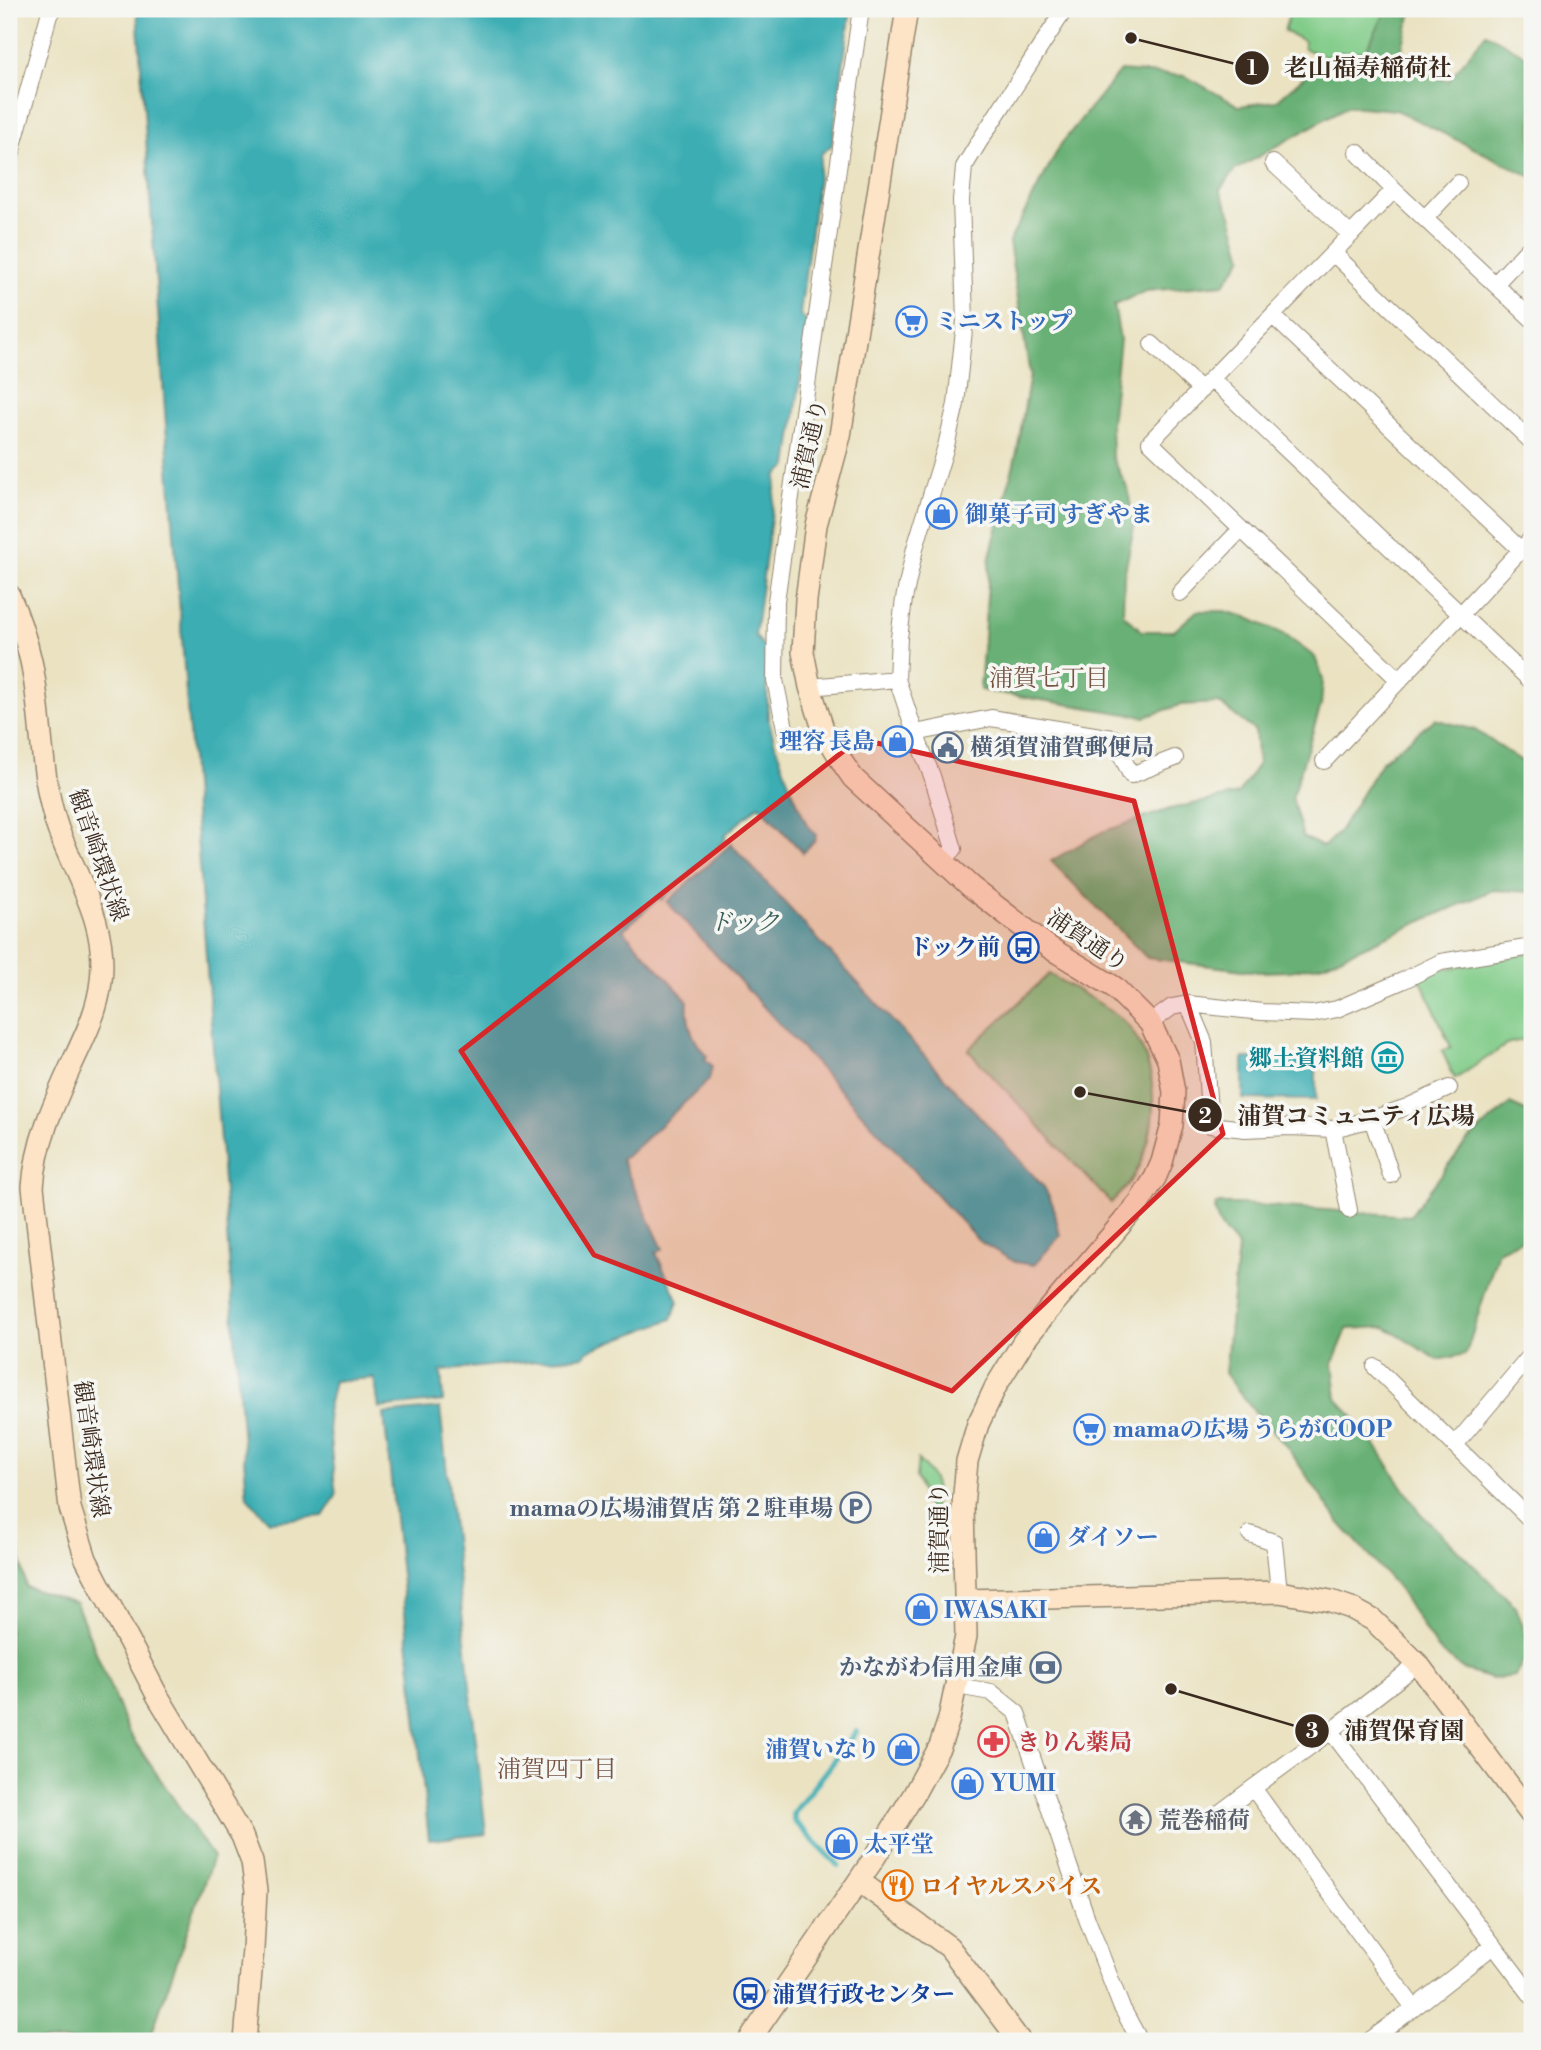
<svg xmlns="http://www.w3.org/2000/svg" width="1541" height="2050" font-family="'Libre Bodoni','Noto Serif JP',serif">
	<rect width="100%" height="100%" fill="#f6f6f2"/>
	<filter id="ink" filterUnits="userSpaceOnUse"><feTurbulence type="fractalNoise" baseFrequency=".0143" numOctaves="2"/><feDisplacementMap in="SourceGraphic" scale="14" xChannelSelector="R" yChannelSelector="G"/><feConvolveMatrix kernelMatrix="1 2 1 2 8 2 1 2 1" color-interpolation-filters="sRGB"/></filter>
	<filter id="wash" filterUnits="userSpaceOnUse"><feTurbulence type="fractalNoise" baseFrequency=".00686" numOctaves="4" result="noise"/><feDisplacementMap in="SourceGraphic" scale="28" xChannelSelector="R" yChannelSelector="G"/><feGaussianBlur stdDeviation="1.57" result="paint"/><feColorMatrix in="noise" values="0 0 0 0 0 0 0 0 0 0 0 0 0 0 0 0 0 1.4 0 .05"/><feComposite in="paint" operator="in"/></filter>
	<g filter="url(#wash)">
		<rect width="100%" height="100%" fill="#eae2c1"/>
		<path fill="#81cc89" stroke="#5e7b54" stroke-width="2" d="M1291,9H1388L1365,61L1349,69L1304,48L1305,41L1284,31Z
			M1532,952V1038L1509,1043L1455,1079L1442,1051L1451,1047L1420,978L1434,971Z
			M1049,974C1069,986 1116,1010 1129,1027C1161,1069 1159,1130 1135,1174C1130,1185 1118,1194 1111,1203L968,1050Z
			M918,1460C941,1483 936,1488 932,1519L916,1477Z"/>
		<path fill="#68b075" stroke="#526d4a" stroke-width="2" d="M1387,9H1412L1398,63L1448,81L1486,33L1532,59V177L1396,110L1348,106L1235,170L1220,190L1231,215L1243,257L1224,284L1146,291L1114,305L1120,339L1111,424L1112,457L1128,489L1134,527L1124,576L1123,614L1142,631H1174L1197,611H1224L1246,617L1284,634L1315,657L1323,680L1321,705L1292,798L1303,837L1323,847L1338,833L1382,761L1435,719L1475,730L1532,768V892L1493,890L1324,964L1290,971L1259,972L1147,958L1051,861L1102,832L1170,809L1238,794L1258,765L1255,731L1219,703L1180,705L1145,717L980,690L990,556L1017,452L1030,375L1009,242L1061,144L1120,71L1185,76L1239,106L1276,101L1332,53L1365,52Z
			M1510,1104L1532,1114V1235L1498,1251L1466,1354L1438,1360L1385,1327L1347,1329L1333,1363L1337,1399L1366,1431L1420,1513L1516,1607L1531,1649L1515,1676L1491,1679L1465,1670L1437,1649L1395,1584L1337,1520L1287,1447L1250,1406L1225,1373L1238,1247C1229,1236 1211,1220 1216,1204H1241L1410,1216L1467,1141Z
			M9,1499L26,1587L76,1603L129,1733L213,1857L149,2041H9Z"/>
		<path fill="#3badb3" stroke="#3b6c68" stroke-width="2" d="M137,9H851L832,145L821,154L800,314L808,324L788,466L777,475L755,636L766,649L768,718L775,744L791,788L807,825L816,834L815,840L803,853L759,805L724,836L726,839L662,900L659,898L623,930L688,1001C686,1022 692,1040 707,1056L705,1059L712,1066L709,1080L626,1157L621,1159L663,1249L656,1253L678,1301L672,1319L587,1351L585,1356L441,1371L443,1401L379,1408L374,1378L334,1381L327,1411L336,1496L323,1516L269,1521L247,1497L169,468Z
			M731,844L1044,1187L1053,1205L1060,1236L1034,1265L1015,1262L979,1241L667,902Z
			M1243,1058H1316V1100L1243,1099Z
			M440,1408L486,1834L429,1840L384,1414Z"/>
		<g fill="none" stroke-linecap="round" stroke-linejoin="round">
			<path stroke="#3badb3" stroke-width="6" d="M838,1865L794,1821V1813L856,1732"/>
		</g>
	</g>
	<g filter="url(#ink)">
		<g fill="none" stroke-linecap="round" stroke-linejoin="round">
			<defs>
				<path id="street" d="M1357,152L1394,190L1532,319
					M1273,163L1351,235
					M9,166L14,142L49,15L53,9
					M1394,190L1150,442L1400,681
					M1425,218L1458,183
					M1333,253L1532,442
					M1495,284L1532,245
					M1273,316L1521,550
					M1152,344L1201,390
					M1212,379L1532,682
					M1180,593L1241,529
					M810,687L897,679
					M915,733L991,718L1113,738L1131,775L1175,758
					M805,742L786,733L775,680L776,601L861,9
					M1324,761L1532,538
					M942,862L954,849L932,776L915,733L897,679L899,638L904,599L915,548L946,446L956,404L965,321L961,200L964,167L979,142L1065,9
					M1188,1004L1204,1042L1210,1125L1245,1129L1290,1127L1333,1129L1372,1119L1407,1107L1449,1088
					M1150,1023L1172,1007L1188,1004L1262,1012L1313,1014L1337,1009L1402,981L1441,962L1532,947
					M1372,1119L1391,1175
					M1333,1129L1349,1210
					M1375,1367L1532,1521
					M1455,1445L1532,1354
					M1250,1534L1274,1542L1279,1592
					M957,1686L991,1692L1017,1713L1087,1919L1121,2006L1140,2041
					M1331,1731L1532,1996
					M1217,1815L1253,1788
					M1414,2008L1253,1788L1331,1731L1418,1664
					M1369,2041L1414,2008L1493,1946"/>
				<path id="secondary" d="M9,595C18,615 26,639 31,661C43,717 39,774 58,829C77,880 108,923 101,981C98,1011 84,1038 71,1066C53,1105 36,1143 33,1187L70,1508L86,1559L157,1695L242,1836L252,1862L256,1891L253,1949L245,2041
					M965,1600L1279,1592L1331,1601L1351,1608L1373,1620L1418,1664L1532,1816
					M859,1881L949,1947L1020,2041
					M749,2041L873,1860L914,1794L940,1746L949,1719L966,1636L963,1506L967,1461L978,1424L996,1386L1023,1342L1046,1313L1139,1203L1155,1178L1162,1162L1172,1125L1174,1092L1168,1060L1150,1023L1114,987L1050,948L971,887L853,778L844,765L823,729L810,687L803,652L806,600L816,525L840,436L907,9"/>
			</defs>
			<use href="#street" stroke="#928670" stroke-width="18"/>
			<use href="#secondary" stroke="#928670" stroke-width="24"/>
			<use href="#street" stroke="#fff" stroke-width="16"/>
			<use href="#secondary" stroke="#fee4c6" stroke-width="21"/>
		</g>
	</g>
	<path fill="#d62828" fill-opacity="0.2" stroke="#d62828" stroke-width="5" stroke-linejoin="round" d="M859,739L1134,801L1223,1134L952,1391L594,1255L461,1051Z"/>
	<defs>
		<symbol id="supermarket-ring" viewBox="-11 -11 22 22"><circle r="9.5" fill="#f6f6f2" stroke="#3f7fe0" stroke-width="1.5"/><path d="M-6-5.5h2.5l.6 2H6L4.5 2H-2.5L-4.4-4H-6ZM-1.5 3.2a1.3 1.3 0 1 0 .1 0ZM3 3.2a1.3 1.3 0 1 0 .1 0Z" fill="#3f7fe0"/></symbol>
		<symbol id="shop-ring" viewBox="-11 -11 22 22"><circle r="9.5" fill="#f6f6f2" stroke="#3f7fe0" stroke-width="1.5"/><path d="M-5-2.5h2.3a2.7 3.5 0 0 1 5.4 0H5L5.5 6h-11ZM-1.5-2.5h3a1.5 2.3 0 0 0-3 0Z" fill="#3f7fe0"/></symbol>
		<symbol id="civic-ring" viewBox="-11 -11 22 22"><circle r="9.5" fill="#f6f6f2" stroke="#5c6f8a" stroke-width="1.5"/><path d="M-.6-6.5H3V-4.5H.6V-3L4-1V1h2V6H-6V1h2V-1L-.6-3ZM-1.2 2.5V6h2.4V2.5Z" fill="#5c6f8a"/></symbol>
		<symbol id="bus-ring" viewBox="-11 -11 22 22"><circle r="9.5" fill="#f6f6f2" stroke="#1a4fb4" stroke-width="1.5"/><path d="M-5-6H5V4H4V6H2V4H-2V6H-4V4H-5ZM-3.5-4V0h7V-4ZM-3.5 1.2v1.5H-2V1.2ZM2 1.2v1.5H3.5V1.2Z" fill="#1a4fb4"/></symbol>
		<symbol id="museum-ring" viewBox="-11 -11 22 22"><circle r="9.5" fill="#f6f6f2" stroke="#0f9aa8" stroke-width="1.5"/><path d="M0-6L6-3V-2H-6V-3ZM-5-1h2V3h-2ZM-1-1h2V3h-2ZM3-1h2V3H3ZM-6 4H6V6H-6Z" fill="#0f9aa8"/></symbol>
		<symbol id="parking-ring" viewBox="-11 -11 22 22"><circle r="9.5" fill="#f6f6f2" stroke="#5c6f8a" stroke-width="1.5"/><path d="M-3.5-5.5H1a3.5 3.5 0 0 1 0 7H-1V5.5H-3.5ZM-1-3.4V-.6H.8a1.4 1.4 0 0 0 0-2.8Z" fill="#5c6f8a"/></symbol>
		<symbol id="bank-ring" viewBox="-11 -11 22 22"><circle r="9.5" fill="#f6f6f2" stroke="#5c6f8a" stroke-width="1.5"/><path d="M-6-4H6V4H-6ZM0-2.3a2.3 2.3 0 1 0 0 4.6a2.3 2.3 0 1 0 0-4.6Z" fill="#5c6f8a"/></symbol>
		<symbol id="pharmacy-ring" viewBox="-11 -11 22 22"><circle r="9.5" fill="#f6f6f2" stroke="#e0444e" stroke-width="1.5"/><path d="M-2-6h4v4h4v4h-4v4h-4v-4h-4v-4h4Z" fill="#e0444e"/></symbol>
		<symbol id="temple-ring" viewBox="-11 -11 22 22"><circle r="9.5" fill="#f6f6f2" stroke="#6b7280" stroke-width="1.5"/><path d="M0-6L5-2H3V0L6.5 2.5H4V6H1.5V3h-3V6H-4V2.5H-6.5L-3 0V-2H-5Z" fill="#6b7280"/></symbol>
		<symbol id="restaurant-ring" viewBox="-11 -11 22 22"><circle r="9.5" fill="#f6f6f2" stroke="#e8710a" stroke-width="1.5"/><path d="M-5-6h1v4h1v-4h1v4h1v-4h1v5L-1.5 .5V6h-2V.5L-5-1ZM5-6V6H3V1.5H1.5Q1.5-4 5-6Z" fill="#e8710a"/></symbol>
	</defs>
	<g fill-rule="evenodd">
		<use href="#supermarket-ring" x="894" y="304" width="35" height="35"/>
		<use href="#shop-ring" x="924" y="496" width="35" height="35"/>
		<use href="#shop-ring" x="880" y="724" width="35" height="35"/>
		<use href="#civic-ring" x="930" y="730" width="35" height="35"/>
		<use href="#bus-ring" x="1006" y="930" width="35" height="35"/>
		<use href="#museum-ring" x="1370" y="1040" width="35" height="35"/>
		<use href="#supermarket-ring" x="1072" y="1412" width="35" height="35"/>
		<use href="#parking-ring" x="838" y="1490" width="35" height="35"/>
		<use href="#shop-ring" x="1026" y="1520" width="35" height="35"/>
		<use href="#shop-ring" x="904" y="1592" width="35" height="35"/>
		<use href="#bank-ring" x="1028" y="1650" width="35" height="35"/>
		<use href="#pharmacy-ring" x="976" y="1724" width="35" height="35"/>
		<use href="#shop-ring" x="886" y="1732" width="35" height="35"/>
		<use href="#shop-ring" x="950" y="1766" width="35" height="35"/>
		<use href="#temple-ring" x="1118" y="1802" width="35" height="35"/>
		<use href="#shop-ring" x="824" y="1826" width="35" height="35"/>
		<use href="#restaurant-ring" x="880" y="1868" width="35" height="35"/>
		<use href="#bus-ring" x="732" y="1976" width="35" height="35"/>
	</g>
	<g text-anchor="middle" stroke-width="7" stroke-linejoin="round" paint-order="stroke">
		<g font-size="23" font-weight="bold" fill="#366cbe" stroke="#f6f6f2" text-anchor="start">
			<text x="935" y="329">ミニストップ</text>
			<text x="965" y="522">御菓子司 すぎやま</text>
			<text x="875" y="749" text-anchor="end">理容 長島</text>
			<text x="1113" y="1437">mamaの広場 うらがCOOP</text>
			<text x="1067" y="1545">ダイソー</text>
			<text x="944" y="1618">IWASAKI</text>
			<text x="880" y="1757" text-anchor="end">浦賀いなり</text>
			<text x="990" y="1791">YUMI</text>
			<text x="865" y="1852">太平堂</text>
		</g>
		<g font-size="23" fill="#3b2a1e" stroke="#f6f6f2">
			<text transform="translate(809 444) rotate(-77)" y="8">浦賀通り</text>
			<text transform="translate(99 855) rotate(71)" y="8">観音崎環状線</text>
			<text transform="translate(1088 940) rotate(34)" y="8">浦賀通り</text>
			<text transform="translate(92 1449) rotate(82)" y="8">観音崎環状線</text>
			<text transform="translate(939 1528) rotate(-90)" y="8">浦賀通り</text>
		</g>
		<g font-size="23" font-weight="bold" fill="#4e5e75" stroke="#f6f6f2" text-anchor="end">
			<text x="970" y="755" text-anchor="start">横須賀浦賀郵便局</text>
			<text x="833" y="1516">mamaの広場浦賀店 第２駐車場</text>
			<text x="1023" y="1675">かながわ信用金庫</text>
		</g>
		<g font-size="23" font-weight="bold" fill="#164399" stroke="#f6f6f2" text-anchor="end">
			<text x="1000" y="955">ドック前</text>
			<text x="772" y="2002" text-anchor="start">浦賀行政センター</text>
		</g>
		<g font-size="23" font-weight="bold" fill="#0d838f" stroke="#f6f6f2" text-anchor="end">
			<text x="1364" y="1066">郷土資料館</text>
		</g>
		<g font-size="23" font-weight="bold" fill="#be3a42" stroke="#f6f6f2" text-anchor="start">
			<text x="1017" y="1750">きりん薬局</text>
		</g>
		<g font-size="23" font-weight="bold" fill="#5b616d" stroke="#f6f6f2" text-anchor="start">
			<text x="1158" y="1828">荒巻稲荷</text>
		</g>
		<g font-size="23" font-weight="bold" fill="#c56008" stroke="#f6f6f2" text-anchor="start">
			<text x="920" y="1894">ロイヤルスパイス</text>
		</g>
		<g font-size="24" fill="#775543" stroke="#f6f6f2">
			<text x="1049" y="686">浦賀七丁目</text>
			<text x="557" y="1777">浦賀四丁目</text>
		</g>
		<g font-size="24" font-style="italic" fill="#3b5e5a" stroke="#f6f6f2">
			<text x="744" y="930">ドック</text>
		</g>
	</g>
	<path fill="none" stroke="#3b2a1e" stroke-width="2.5" d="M1131 38L1252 68M1080 1092L1205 1115M1171 1689L1312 1731"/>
	<g fill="#3b2a1e" stroke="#f6f6f2" stroke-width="2.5">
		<circle cx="1131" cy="38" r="7"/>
		<circle cx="1080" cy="1092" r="7"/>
		<circle cx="1171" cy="1689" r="7"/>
		<circle cx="1252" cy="68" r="18"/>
		<circle cx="1205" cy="1115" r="18"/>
		<circle cx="1312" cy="1731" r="18"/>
	</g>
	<g font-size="21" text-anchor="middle" font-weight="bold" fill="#fff">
		<text x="1252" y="75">1</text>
		<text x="1205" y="1123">2</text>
		<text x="1312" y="1738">3</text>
	</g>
	<g font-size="24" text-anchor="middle" font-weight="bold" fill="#3b2a1e" stroke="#f6f6f2" stroke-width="7" stroke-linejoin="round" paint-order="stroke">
		<text x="1368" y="76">老山福寿稲荷社</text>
		<text x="1356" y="1124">浦賀コミュニティ広場</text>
		<text x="1404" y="1739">浦賀保育園</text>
	</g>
	<rect width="1541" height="2050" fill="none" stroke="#f6f6f2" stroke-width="35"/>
</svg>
